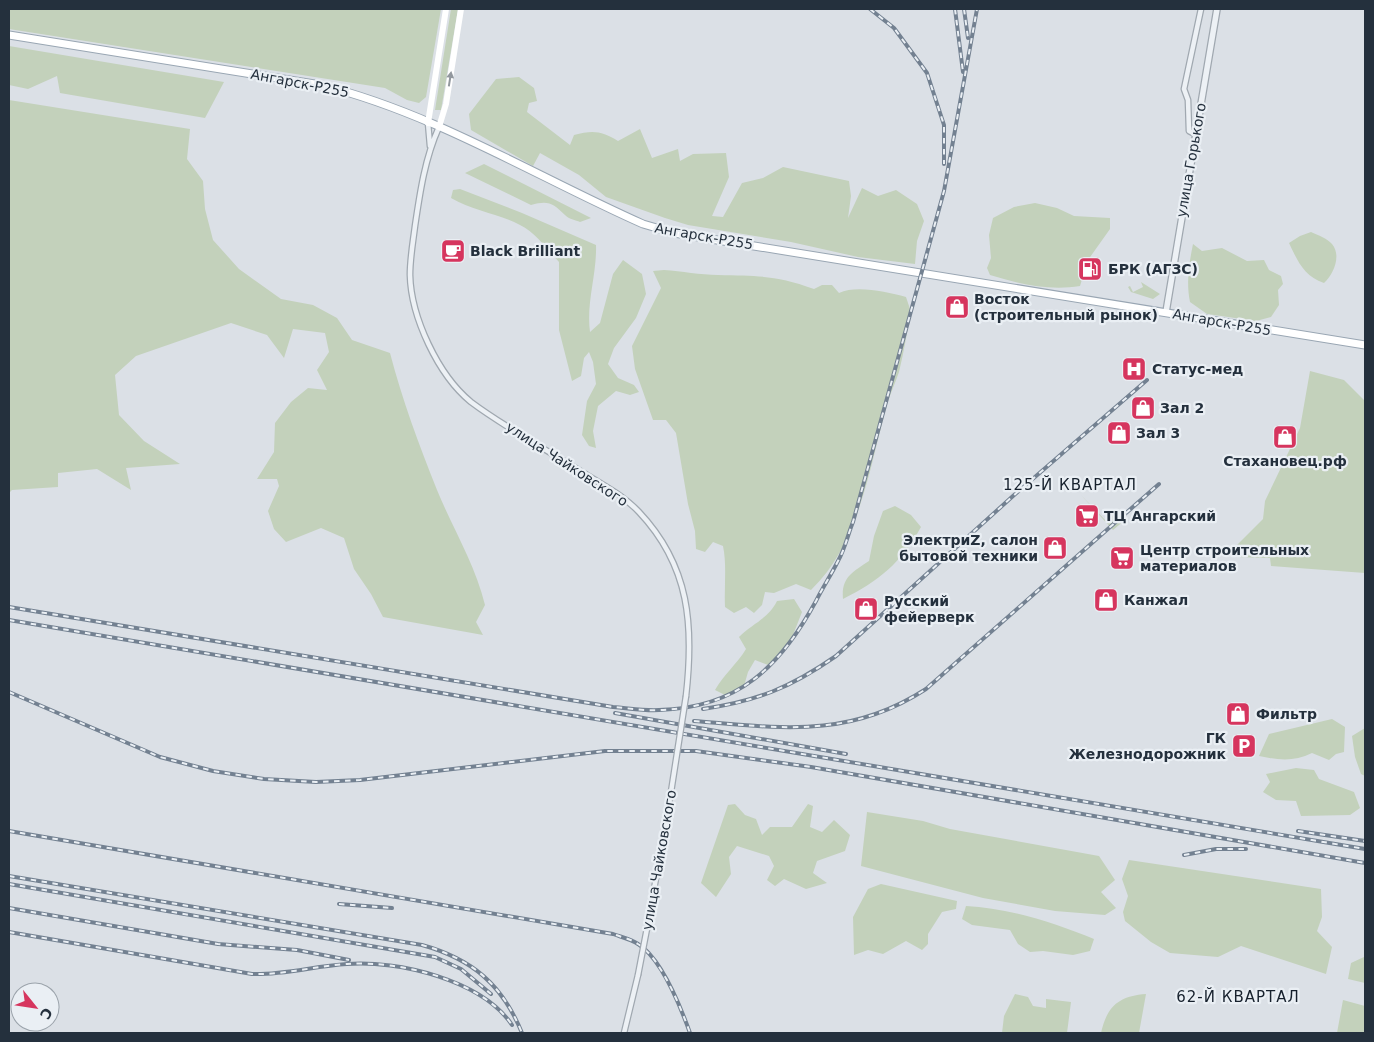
<svg xmlns="http://www.w3.org/2000/svg" width="1374" height="1042" font-family="'DejaVu Sans',sans-serif">
	<rect width="100%" height="100%" fill="#dbe0e6"/>
	<path fill="#c3d1bb" d="M9,9H441L426,97L419,103L407,100L385,88L9,29Z
		M451,9H458L441,110H435Z
		M9,46L224,82L205,118L60,93L57,76L28,89L9,85Z
		M519,77L534,88L537,101L529,103L527,112L570,145L574,135C593,130 602,131 618,141L640,129L652,158L678,149L680,161L693,154L726,153L729,177L712,216L723,217L742,183L763,178L783,167L849,181L851,196L848,218L862,188L878,196L896,190L917,204L924,221L917,241L915,264L858,257L791,242L688,225L665,218L606,197L579,175L540,153L533,166L471,130L469,114L496,79Z
		M9,100L190,129L187,159L203,181L205,209L213,240L239,269L281,299L313,305L337,318L352,340L390,353C402,399 419,445 437,490C453,529 475,564 485,605L476,622L483,635L383,617L371,594L354,569L344,538L321,528L286,542L274,529L268,511L279,486L277,479H257L274,452L275,423L291,402L308,388L327,390L317,370L329,352L325,333L293,329L284,358L267,335L231,323L136,356L115,375L119,415L144,441L180,464L126,468L131,490L97,469L58,473V487L12,490L9,493Z
		M484,164L591,218L580,222C576,220 568,219 565,215C553,203 548,200 531,205L465,173Z
		M460,189L522,213L596,245C597,274 586,303 590,332L600,323L613,274L623,260L642,274L646,294L636,318L614,348L608,364L618,378L634,385L639,392L630,395L616,391L598,406L593,431L596,448L589,446L582,435L587,401L596,384L593,362L589,352L584,358L581,376L572,381L559,330V262C547,249 536,233 520,225C497,213 473,211 451,198L453,190Z
		M1035,203L1057,208L1074,216L1110,218V229L1088,260L1080,286C1049,291 1019,284 990,275L987,268L991,258L989,235L993,218L1014,207Z
		M1311,232C1318,235 1328,239 1332,244C1342,256 1333,275 1324,283C1304,276 1298,262 1289,243L1300,236Z
		M1193,244L1202,251L1222,248L1247,261L1264,260L1269,270L1281,276L1283,284L1278,290L1279,305L1271,317L1256,321L1207,314L1190,302C1186,282 1189,264 1193,244Z
		M664,270C682,271 700,275 718,275C757,276 776,275 814,289L822,285H832L839,293C857,285 886,292 906,297L911,312C907,331 904,352 899,372C895,384 889,396 886,408C869,470 859,544 811,590L796,584L774,593L765,592L762,605L754,613L746,607L734,613L725,607C724,587 727,565 723,546L713,542L705,552L696,549L695,531L688,504L676,433L666,420H653L635,369L632,346L661,288L653,271Z
		M1141,282L1160,294L1153,299L1131,292L1128,287L1130,286L1133,292L1143,287Z
		M1310,371L1344,380L1365,401V573L1271,566L1270,558L1236,557L1231,551L1263,519L1265,501L1300,428Z
		M1081,495L1106,521L1118,511L1125,520L1113,530Z
		M895,506L911,515L921,527C901,563 879,581 843,599C841,577 853,572 869,561L874,536L883,511Z
		M794,599L802,612L791,640L771,666L755,660L748,672L744,686L727,696L715,690C724,674 737,664 746,649L739,637C753,623 768,619 777,601Z
		M1332,719L1345,727L1344,752L1336,754L1329,760L1312,753C1294,762 1278,760 1259,756L1269,734Z
		M1365,728V776L1361,774L1355,757L1352,736Z
		M1296,768L1314,770L1319,779L1354,792L1360,808L1350,815L1301,816L1296,801L1276,800L1263,792L1270,782L1266,774Z
		M735,804L745,815L756,819L762,835L770,827H792L808,804L813,806L810,827L822,832L834,820L850,835L845,851L817,861L813,873L827,883L806,889L784,879L775,886L767,880L774,866L769,856L737,846L729,857L731,874L716,897L701,883L728,805Z
		M867,812L923,821L950,829L1099,856L1115,880L1101,892L1116,908L1105,915L1055,911L983,898L861,866Z
		M1129,860L1321,889L1322,917L1317,931L1332,947L1326,974L1241,946L1218,957L1170,953L1151,942L1125,921L1123,912L1128,896L1122,879Z
		M881,884L957,901L956,909L942,912L928,934V944L922,950L906,941L883,954L868,950L854,955L853,917L868,889Z
		M966,906C1009,908 1055,923 1094,939L1090,951L1073,955L1043,951L1030,952L1018,944L1010,930L972,925L962,919Z
		M1365,944V983L1348,979L1351,963L1364,957Z
		M1015,994L1028,997L1033,1006L1046,1008V999L1071,1002L1067,1033H1002L1004,1016Z
		M1146,994L1139,1033H1101C1107,1006 1119,996 1146,994Z
		M1343,1000L1365,1006V1033H1337Z"/>
	<g fill="none" stroke-linecap="round" stroke-linejoin="round">
		<defs>
			<path id="minor" d="M428,123L430,146
				M439,127C425,158 420,192 415,226C413,242 410,258 410,275C411,317 438,375 471,402C503,426 540,446 574,467C596,481 621,493 639,512C690,566 694,626 686,696
				M1195,134L1189,131L1188,100L1184,89L1201,9
				M649,918L671,792
				M624,1033L638,975"/>
			<path id="tertiary" d="M1166,312L1217,9"/>
			<path id="primary" d="M9,35L321,85C434,113 537,177 643,224L674,233L1365,345"/>
		</defs>
		<use href="#minor" stroke="#a0a8b0" stroke-width="7"/>
		<use href="#tertiary" stroke="#a0a8b0" stroke-width="8"/>
		<use href="#primary" stroke="#99a6b3" stroke-width="9"/>
		<use href="#minor" stroke="#edf1f5" stroke-width="4.5"/>
		<use href="#tertiary" stroke="#edf1f5" stroke-width="5.5"/>
		<path stroke="#fff" stroke-width="6" d="M428,123L446,9
			M439,127L446,104L461,9"/>
		<use href="#primary" stroke="#fff" stroke-width="7"/>
		<defs>
			<path id="rail" d="M870,9L894,28L927,73L944,125V164
				M955,9L963,72
				M964,9L968,38
				M9,607L613,707C628,708 644,711 659,710C738,708 780,667 816,601C823,587 831,575 838,561C845,549 848,534 853,522L944,191L977,9
				M9,620L1365,849
				M9,692L160,757L213,771L264,779L316,782L360,780L605,751H696L811,767L1365,863
				M703,709C757,701 790,688 836,656L1013,496L1147,380
				M615,713L846,754
				M694,721C781,728 849,739 926,689L1159,484
				M9,831L613,934C621,937 631,939 638,944C661,958 681,1008 690,1033
				M1298,831L1365,841
				M1184,855L1216,849H1246
				M9,876L422,945C472,959 502,984 522,1033
				M9,884L435,957L461,969L491,994
				M339,904L392,908
				M9,908L218,944L297,950L349,960
				M9,932L252,974C285,975 314,966 347,964C398,960 482,980 512,1025"/>
		</defs>
		<use href="#rail" stroke="#738191" stroke-width="4"/>
		<use href="#rail" stroke="#eaeff4" stroke-width="2" stroke-dasharray="5.5" stroke-linecap="butt"/>
		<defs>
			<path id="minor-bridge" d="M671,792L686,696
				M638,975L649,918"/>
		</defs>
		<use href="#minor-bridge" stroke="#a0a8b0" stroke-width="7" stroke-linecap="butt"/>
		<use href="#minor-bridge" stroke="#edf1f5" stroke-width="4.5"/>
	</g>
	<defs><path id="oneway-solid" d="M-6-.8H1V-3.2L6.5 0L1 3.2V.8H-6Z" transform="scale(1.25)"/></defs>
	<use fill="#92989e" href="#oneway-solid" transform="translate(450 79) rotate(-81)"/>
	<defs>
		<symbol id="cafe-square" viewBox="-11 -11 22 22"><rect x="-9" y="-9" width="18" height="18" rx="4" fill="#d6355e" stroke="#eaeff4"/><path d="M-5.5-4.5H6V0H3Q3 3.5 0 3.5H-2.5Q-5.5 3.5-5.5 0ZM3-3.2v2h1.7v-2ZM-6 4.5H4V6H-6Z" fill="#fff"/></symbol>
		<symbol id="fuel-square" viewBox="-11 -11 22 22"><rect x="-9" y="-9" width="18" height="18" rx="4" fill="#d6355e" stroke="#eaeff4"/><path d="M-5.5-6h7V0h2V4h1.3V-2.5L3-4.5l.8-.8L6-3V5H2.5V1h-1V6h-7ZM-4.2-4.7v3.2H.2V-4.7Z" fill="#fff"/></symbol>
		<symbol id="shop-square" viewBox="-11 -11 22 22"><rect x="-9" y="-9" width="18" height="18" rx="4" fill="#d6355e" stroke="#eaeff4"/><path d="M-5-2.5h2.3a2.7 3.5 0 0 1 5.4 0H5L5.5 6h-11ZM-1.5-2.5h3a1.5 2.3 0 0 0-3 0Z" fill="#fff"/></symbol>
		<symbol id="hospital-square" viewBox="-11 -11 22 22"><rect x="-9" y="-9" width="18" height="18" rx="4" fill="#d6355e" stroke="#eaeff4"/><path d="M-5-5h3v3.5h4V-5h3V5h-3V1.5h-4V5h-3Z" fill="#fff"/></symbol>
		<symbol id="supermarket-square" viewBox="-11 -11 22 22"><rect x="-9" y="-9" width="18" height="18" rx="4" fill="#d6355e" stroke="#eaeff4"/><path d="M-6-5.5h2.5l.6 2H6L4.5 2H-2.5L-4.4-4H-6ZM-1.5 3.2a1.3 1.3 0 1 0 .1 0ZM3 3.2a1.3 1.3 0 1 0 .1 0Z" fill="#fff"/></symbol>
		<symbol id="parking-square" viewBox="-11 -11 22 22"><rect x="-9" y="-9" width="18" height="18" rx="4" fill="#d6355e" stroke="#eaeff4"/><path d="M-3.5-5.5H1a3.5 3.5 0 0 1 0 7H-1V5.5H-3.5ZM-1-3.4V-.6H.8a1.4 1.4 0 0 0 0-2.8Z" fill="#fff"/></symbol>
	</defs>
	<g fill-rule="evenodd">
		<use href="#cafe-square" x="439" y="237" width="28" height="28"/>
		<use href="#fuel-square" x="1076" y="255" width="28" height="28"/>
		<use href="#shop-square" x="943" y="293" width="28" height="28"/>
		<use href="#hospital-square" x="1120" y="355" width="28" height="28"/>
		<use href="#shop-square" x="1129" y="394" width="28" height="28"/>
		<use href="#shop-square" x="1105" y="419" width="28" height="28"/>
		<use href="#shop-square" x="1271" y="423" width="28" height="28"/>
		<use href="#supermarket-square" x="1073" y="502" width="28" height="28"/>
		<use href="#shop-square" x="1041" y="534" width="28" height="28"/>
		<use href="#supermarket-square" x="1108" y="544" width="28" height="28"/>
		<use href="#shop-square" x="1092" y="586" width="28" height="28"/>
		<use href="#shop-square" x="852" y="595" width="28" height="28"/>
		<use href="#shop-square" x="1224" y="700" width="28" height="28"/>
		<use href="#parking-square" x="1230" y="732" width="28" height="28"/>
	</g>
	<g text-anchor="middle" stroke-width="4.5" stroke-linejoin="round" paint-order="stroke">
		<g font-size="14" fill="#24303d" stroke="#eaeff4">
			<text transform="translate(300 83) rotate(11)" y="5">Ангарск-Р255</text>
			<text transform="translate(1191 160) rotate(-80)" y="5">улица Горького</text>
			<text transform="translate(704 236) rotate(10)" y="5">Ангарск-Р255</text>
			<text transform="translate(1222 322) rotate(10)" y="5">Ангарск-Р255</text>
			<text transform="translate(567 464) rotate(33)" y="5">улица Чайковского</text>
			<text transform="translate(659 860) rotate(-80)" y="5">улица Чайковского</text>
		</g>
		<g font-size="14" font-weight="bold" fill="#24303d" stroke="#eaeff4" text-anchor="start">
			<text x="470" y="256">Black Brilliant</text>
			<text x="1108" y="274">БРК (АГЗС)</text>
			<text x="974" y="304">Восток<tspan x="974" dy="16">(строительный рынок)</tspan></text>
			<text x="1152" y="374">Статус-мед</text>
			<text x="1160" y="413">Зал 2</text>
			<text x="1136" y="438">Зал 3</text>
			<text x="1285" y="466" text-anchor="middle">Стахановец.рф</text>
			<text x="1104" y="521">ТЦ Ангарский</text>
			<text x="1038" y="545" text-anchor="end">ЭлектриZ, салон<tspan x="1038" dy="16">бытовой техники</tspan></text>
			<text x="1140" y="555">Центр строительных<tspan x="1140" dy="16">материалов</tspan></text>
			<text x="1124" y="605">Канжал</text>
			<text x="884" y="606">Русский<tspan x="884" dy="16">фейерверк</tspan></text>
			<text x="1256" y="719">Фильтр</text>
			<text x="1226" y="743" text-anchor="end">ГК<tspan x="1226" dy="16">Железнодорожник</tspan></text>
		</g>
		<g font-size="15" letter-spacing="1" fill="#17212d" stroke="#eaeff4">
			<text x="1070" y="490">125-Й КВАРТАЛ</text>
			<text x="1238" y="1002">62-Й КВАРТАЛ</text>
		</g>
	</g>
	<rect width="1374" height="1042" fill="none" stroke="#24303d" stroke-width="20"/>
	<g transform="translate(35 1007) rotate(120)"><circle r="24" fill="#eaeff4" stroke="#9ba3ab"/>
	<path d="M0-4L9 19L0 12L-9 19Z" fill="#d6355e"/>
	<text y="-8" font-size="14" font-weight="bold" text-anchor="middle" fill="#24303d">С</text>
	</g>
</svg>
